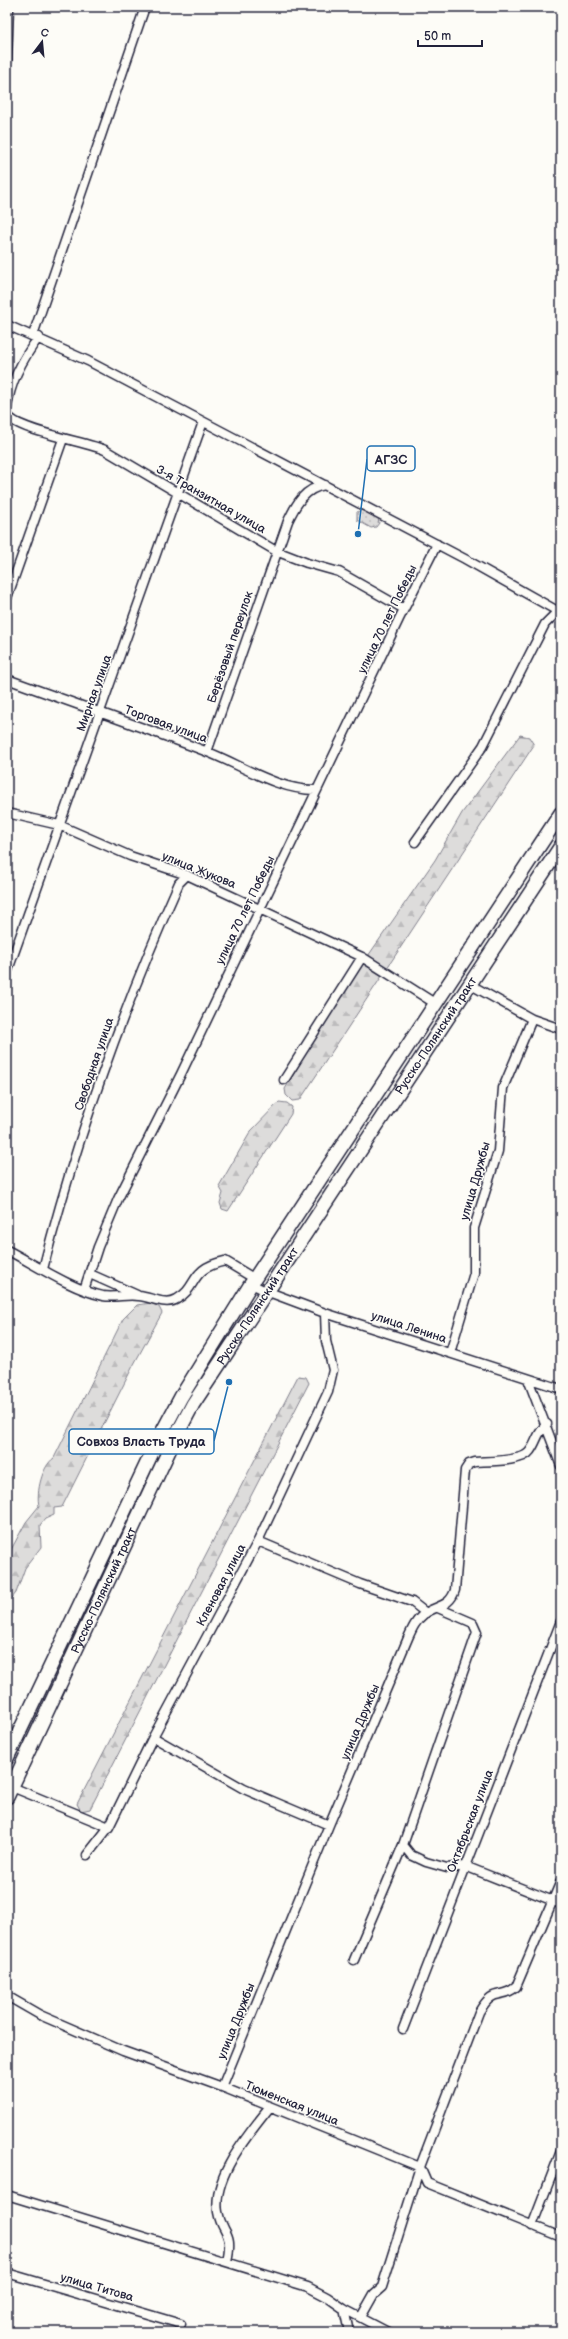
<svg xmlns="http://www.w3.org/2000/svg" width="568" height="2339" font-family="'Balsamiq Sans',sans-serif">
	<defs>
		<pattern id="grass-dots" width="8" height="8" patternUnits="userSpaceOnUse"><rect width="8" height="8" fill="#dddcdb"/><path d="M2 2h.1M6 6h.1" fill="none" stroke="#bdbcbd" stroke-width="1.8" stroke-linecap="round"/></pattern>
		<pattern id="forest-firs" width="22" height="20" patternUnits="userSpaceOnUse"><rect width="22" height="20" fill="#dddcdb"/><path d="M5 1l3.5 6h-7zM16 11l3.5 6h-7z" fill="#bdbcbd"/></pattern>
	</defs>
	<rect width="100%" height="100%" fill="#fdfcf7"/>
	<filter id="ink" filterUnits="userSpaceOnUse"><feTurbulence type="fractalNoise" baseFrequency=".025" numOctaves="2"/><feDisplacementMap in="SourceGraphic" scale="8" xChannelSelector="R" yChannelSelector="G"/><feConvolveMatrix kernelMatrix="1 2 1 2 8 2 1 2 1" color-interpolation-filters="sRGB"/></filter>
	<g filter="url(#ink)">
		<path fill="url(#grass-dots)" stroke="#807f8b" d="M362,510L378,518L379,523L376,527L371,528L357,520V512Z"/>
		<path fill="url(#forest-firs)" stroke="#807f8b" d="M520,735L529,737L534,745L387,968L368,956L435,860L462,813Z
			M363,964L382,976L300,1100L292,1101L286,1095L285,1089L332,1009Z
			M279,1102L287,1103L292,1107L291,1114L228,1211L222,1209L220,1203L223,1193L219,1186L251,1131Z
			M151,1303L159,1307L162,1313L133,1366L62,1507L54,1508V1515L45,1519L40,1525L41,1547L25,1568L16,1593L7,1604V1557L26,1522L39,1506C36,1492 42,1466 54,1458L123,1319L137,1305Z
			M298,1376L306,1377L309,1383L90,1809L81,1811L77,1804Z"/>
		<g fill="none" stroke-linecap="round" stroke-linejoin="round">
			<defs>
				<path id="street" d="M7,62L9,7
					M7,325L88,361L465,559L561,613
					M33,335L145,7
					M7,408C10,382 23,358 39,337
					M7,414C13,430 87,442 105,450L276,551L307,563L339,572L404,609
					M7,598L63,439
					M7,679C73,703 139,726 205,751C240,764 278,791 317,790
					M207,752L288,521C296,504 305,488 325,485
					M7,813L59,825L130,856L187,875L362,957L436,1004
					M415,842L483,746L545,624L558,611
					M7,973L203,422
					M471,985L532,1019L561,1029
					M284,1080L362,957
					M7,1250C36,1265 71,1289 103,1296C115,1298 127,1294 139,1296C151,1297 166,1306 177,1299C199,1287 188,1269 225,1261L255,1279
					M43,1269C77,1136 123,1008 179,883L187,875
					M90,1274L137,1295
					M251,1284L266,1291L325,1313L561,1389
					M84,1290L98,1247L118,1199L181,1074L399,619L437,544
					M450,1353L474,1273V1228L498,1151L503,1088L532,1019
					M528,1379L561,1466
					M258,1541L360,1584L412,1602L426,1613
					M438,1608L473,1623L477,1632L403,1845L411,1855L426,1862L447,1868L465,1866L561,1904
					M153,1737L244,1789L329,1825
					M12,1787L109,1827
					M87,1855L109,1827L153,1737L258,1541L328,1392L333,1370L326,1341L325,1313
					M354,1960L403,1845
					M7,1996L40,2015L123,2051L222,2087L420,2167L427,2183L561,2237
					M403,2029L561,1621
					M222,2087L329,1825L408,1638C412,1629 416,1620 424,1614C437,1605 450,1607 455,1590L465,1470L469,1464L475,1462C488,1461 523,1462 530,1451C537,1442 537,1432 547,1424
					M7,2195L308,2287L327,2297L344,2309L388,2332
					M532,2226L561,2151
					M227,2261C234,2230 222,2235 218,2212C212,2177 250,2132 270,2107
					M7,2273L181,2324
					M344,2309L349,2332
					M361,2317L374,2294L382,2287L420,2167L479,2012C495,1985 499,2001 516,1987L561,1881"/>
				<g id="primary">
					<path d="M7,1758L158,1440L181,1397L251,1284L561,813"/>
					<path id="s1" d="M7,1797L173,1442L193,1404L561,846"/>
				</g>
			</defs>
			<use href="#street" stroke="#22223b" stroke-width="11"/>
			<use href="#primary" stroke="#22223b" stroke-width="16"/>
			<use href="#street" stroke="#fdfcf7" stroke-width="8"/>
			<use href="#primary" stroke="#fdfcf7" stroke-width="13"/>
		</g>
	</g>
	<g text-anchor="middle" stroke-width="3" stroke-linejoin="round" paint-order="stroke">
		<g font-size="12" fill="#22223b" stroke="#fdfcf7">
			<text transform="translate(211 499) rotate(30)" y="4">3-я Транзитная улица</text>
			<text transform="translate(387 619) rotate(-64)" y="4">улица 70 лет Победы</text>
			<text transform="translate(230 647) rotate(-71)" y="4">Берёзовый переулок</text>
			<text transform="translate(94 693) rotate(-70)" y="4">Мирная улица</text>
			<text transform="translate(166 724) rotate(20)" y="4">Торговая улица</text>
			<text transform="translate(199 870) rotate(22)" y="4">улица Жукова</text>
			<text transform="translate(245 910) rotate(-64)" y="4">улица 70 лет Победы</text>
			<text dy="4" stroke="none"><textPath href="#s1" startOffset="876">Русско-Полянский тракт</textPath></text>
			<text transform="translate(94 1064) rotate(-71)" y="4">Свободная улица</text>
			<text transform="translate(475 1181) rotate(-74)" y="4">улица Дружбы</text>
			<text dy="4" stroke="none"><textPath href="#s1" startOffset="552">Русско-Полянский тракт</textPath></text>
			<text transform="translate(409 1327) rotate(18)" y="4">улица Ленина</text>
			<text transform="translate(221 1585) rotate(-62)" y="4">Кленовая улица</text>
			<text dy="4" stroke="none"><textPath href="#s1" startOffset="228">Русско-Полянский тракт</textPath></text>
			<text transform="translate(360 1722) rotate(-67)" y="4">улица Дружбы</text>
			<text transform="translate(470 1821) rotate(-69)" y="4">Октябрьская улица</text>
			<text transform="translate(236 2021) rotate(-68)" y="4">улица Дружбы</text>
			<text transform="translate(292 2103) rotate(22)" y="4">Тюменская улица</text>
			<text transform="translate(97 2287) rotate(16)" y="4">улица Титова</text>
		</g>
	</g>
	<path fill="none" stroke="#1f6fb2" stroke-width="1.5" d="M358 534L367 459M229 1382L214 1441"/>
	<g fill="#1f6fb2" stroke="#fdfcf7" stroke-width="1.5">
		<circle cx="358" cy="534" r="4"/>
		<circle cx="229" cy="1382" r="4"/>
	</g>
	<g fill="#fdfcf7" stroke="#1f6fb2" stroke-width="1.5">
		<rect x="367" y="446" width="48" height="25" rx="4"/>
		<rect x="69" y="1429" width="145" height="25" rx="4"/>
	</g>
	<g font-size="13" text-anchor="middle" font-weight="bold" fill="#22223b">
		<text x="391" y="464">АГЗС</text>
		<text x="141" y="1446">Совхоз Власть Труда</text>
	</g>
	<rect width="568" height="2339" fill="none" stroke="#fdfcf7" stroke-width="24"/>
	<rect x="12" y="12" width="544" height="2315" fill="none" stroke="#22223b" stroke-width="1.5" filter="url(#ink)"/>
	<g transform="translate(42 42) rotate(16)" stroke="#fdfcf7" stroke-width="3" paint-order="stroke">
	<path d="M0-3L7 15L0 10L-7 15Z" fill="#22223b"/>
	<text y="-6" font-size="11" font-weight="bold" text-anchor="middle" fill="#22223b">С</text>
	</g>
	<path d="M418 40v6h64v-6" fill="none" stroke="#22223b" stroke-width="2"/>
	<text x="424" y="40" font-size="12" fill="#22223b" stroke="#fdfcf7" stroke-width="3" paint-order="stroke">50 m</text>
</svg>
